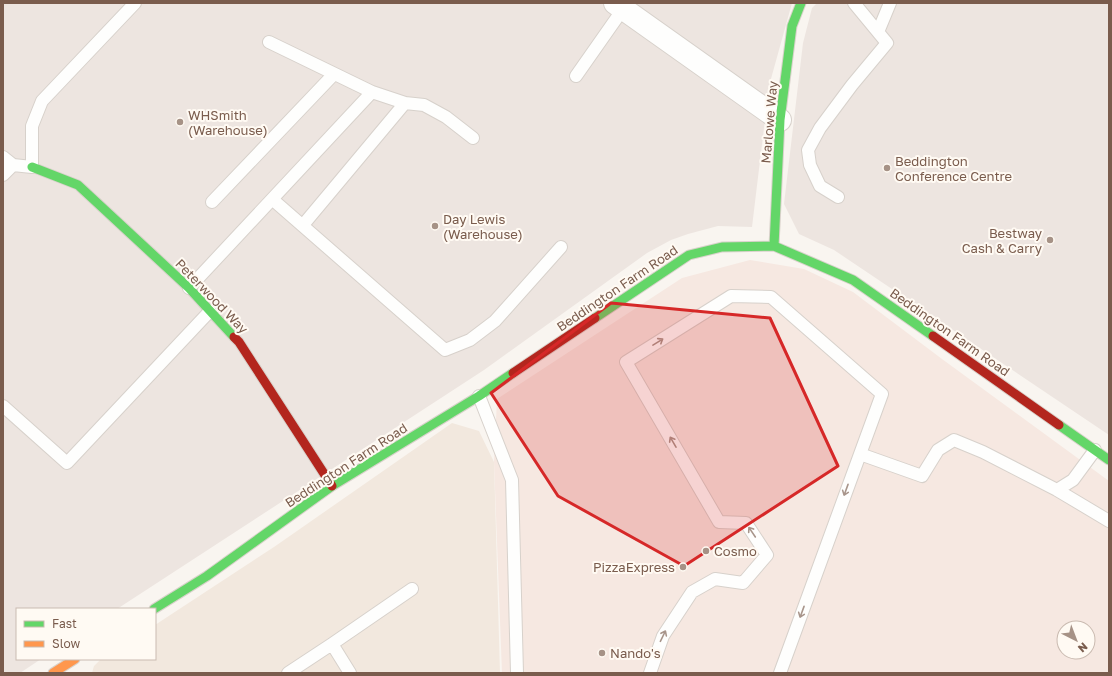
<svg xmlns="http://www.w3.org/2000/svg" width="1112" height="676" font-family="'Golos Text',sans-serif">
	<rect width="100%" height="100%" fill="#f9f5f0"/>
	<path fill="#f2e8de" d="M452,423L479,431L494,462L500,673H92L94,666L101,659H155V625L274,547Z"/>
	<path fill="#f6e8e1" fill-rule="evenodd" d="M750,260L804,269L853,292L942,359L1109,481V673H502L494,462L497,399L682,278ZM1064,628H1088V652H1064Z"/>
	<path fill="#ede5e0" d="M3,3H792L769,86L752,227L718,226L688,234L671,240L647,253L484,370L117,609H17V659H41L20,673H3Z
		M817,3H1109V435L834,250L799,234L784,204L803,43L812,8Z"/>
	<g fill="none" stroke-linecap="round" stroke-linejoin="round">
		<defs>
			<path id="lane" d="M878,32L890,3
				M269,42L372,92L405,103L424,105L446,117L473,138
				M576,76L623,9
				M3,157L13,165
				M3,175L13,165L32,167V126L42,101L135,3
				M838,197L820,186L810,165L808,150L820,128L852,85L887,43L854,3
				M272,199L445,350L470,340L495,321L561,247
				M212,202L334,74
				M303,225L405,103
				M189,288L372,92
				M479,396L512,480L517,673
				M3,406L67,463L210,311
				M860,454L922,476L938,450L954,440L983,452L1057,490L1073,480L1095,450
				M1057,490L1109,521
				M332,644L350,673
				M288,673L332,644L412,589
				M650,673L663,636L692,592L715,579L743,583L767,555L746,523L719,522L626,362L731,296L771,297L882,394L780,673"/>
			<path id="street" d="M615,3L780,120"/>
			<path id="fast" d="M32,167L78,185L189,288L234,337
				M774,246L780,120L792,26L801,3
				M595,318L689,255L722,247L774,246L853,280L933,336
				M1059,425L1109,460
				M154,609L207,576L332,486L479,396L513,373"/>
			<path id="slow" d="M53,673L75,659"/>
			<path id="jam" d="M933,336L1059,425
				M234,337L239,342L332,486
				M513,373L595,318"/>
		</defs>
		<use href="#lane" stroke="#d7d1cb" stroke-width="14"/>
		<use href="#street" stroke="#d7d1cb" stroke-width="24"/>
		<use href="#fast" stroke="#d9d2cb" stroke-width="11"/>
		<use href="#slow" stroke="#d9d2cb" stroke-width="11"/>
		<use href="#jam" stroke="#d9d2cb" stroke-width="11"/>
		<use href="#lane" stroke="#fefefd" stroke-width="12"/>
		<use href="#street" stroke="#fefefd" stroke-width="22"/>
		<use href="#fast" stroke="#63d668" stroke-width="9"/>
		<use href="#slow" stroke="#ff974d" stroke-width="9"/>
		<use href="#jam" stroke="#b3261e" stroke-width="9"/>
	</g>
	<defs><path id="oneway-shaft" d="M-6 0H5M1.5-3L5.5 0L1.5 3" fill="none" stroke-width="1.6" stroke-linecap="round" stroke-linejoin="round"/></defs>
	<g stroke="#a8958b">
		<use href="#oneway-shaft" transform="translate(658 342) rotate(-32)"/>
		<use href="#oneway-shaft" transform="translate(673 442) rotate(-120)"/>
		<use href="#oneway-shaft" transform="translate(846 490) rotate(110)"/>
		<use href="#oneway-shaft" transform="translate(752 532) rotate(-124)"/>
		<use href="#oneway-shaft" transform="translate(802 612) rotate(110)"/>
		<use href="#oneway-shaft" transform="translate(663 636) rotate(-64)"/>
	</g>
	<path fill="#d62828" fill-opacity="0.2" stroke="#d62828" stroke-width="3" stroke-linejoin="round" d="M611,303L770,318L838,466L684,566L558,496L491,393Z"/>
	<g fill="#a69286" stroke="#fffaf3" stroke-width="1.5">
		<circle cx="180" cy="122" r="4"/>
		<circle cx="887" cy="168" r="4"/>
		<circle cx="435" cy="226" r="4"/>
		<circle cx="1050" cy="240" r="4"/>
		<circle cx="706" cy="551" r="4"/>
		<circle cx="683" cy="567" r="4"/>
		<circle cx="602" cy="653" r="4"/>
	</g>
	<g text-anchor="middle" stroke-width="4" stroke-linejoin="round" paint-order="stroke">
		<g font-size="13" fill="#7a5c4d" stroke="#fffaf3" text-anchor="start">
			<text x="188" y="120">WHSmith<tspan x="188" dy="15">(Warehouse)</tspan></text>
			<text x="895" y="166">Beddington<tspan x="895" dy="15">Conference Centre</tspan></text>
			<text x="443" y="224">Day Lewis<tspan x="443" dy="15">(Warehouse)</tspan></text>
			<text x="1042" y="238" text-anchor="end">Bestway<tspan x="1042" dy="15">Cash &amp; Carry</tspan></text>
			<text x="714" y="556">Cosmo</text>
			<text x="675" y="572" text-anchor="end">PizzaExpress</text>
			<text x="610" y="658">Nando's</text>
		</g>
		<g font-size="13" fill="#7a5c4d" stroke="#fffaf3">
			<text transform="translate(769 122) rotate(-85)" y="5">Marlowe Way</text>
			<text transform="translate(617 288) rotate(-34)" y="5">Beddington Farm Road</text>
			<text transform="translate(212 296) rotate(46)" y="5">Peterwood Way</text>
			<text transform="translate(950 332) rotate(35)" y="5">Beddington Farm Road</text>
			<text transform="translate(346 465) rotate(-33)" y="5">Beddington Farm Road</text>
		</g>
	</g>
	<rect width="1112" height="676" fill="none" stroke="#7a5c4d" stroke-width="8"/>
	<rect x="16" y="608" width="140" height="52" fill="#fffaf3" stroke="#cabbb1"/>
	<rect x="24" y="621" width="20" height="6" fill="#63d668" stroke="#cabbb1"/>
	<text x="52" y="628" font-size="12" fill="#7a5c4d">Fast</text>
	<rect x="24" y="641" width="20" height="6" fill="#ff974d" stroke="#cabbb1"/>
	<text x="52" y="648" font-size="12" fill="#7a5c4d">Slow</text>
	<g transform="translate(1076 640) rotate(138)"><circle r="19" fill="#fffaf3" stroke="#cabbb1"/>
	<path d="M0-3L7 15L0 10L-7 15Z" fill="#a69286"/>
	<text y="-6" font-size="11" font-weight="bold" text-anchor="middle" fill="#7a5c4d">N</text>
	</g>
</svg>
